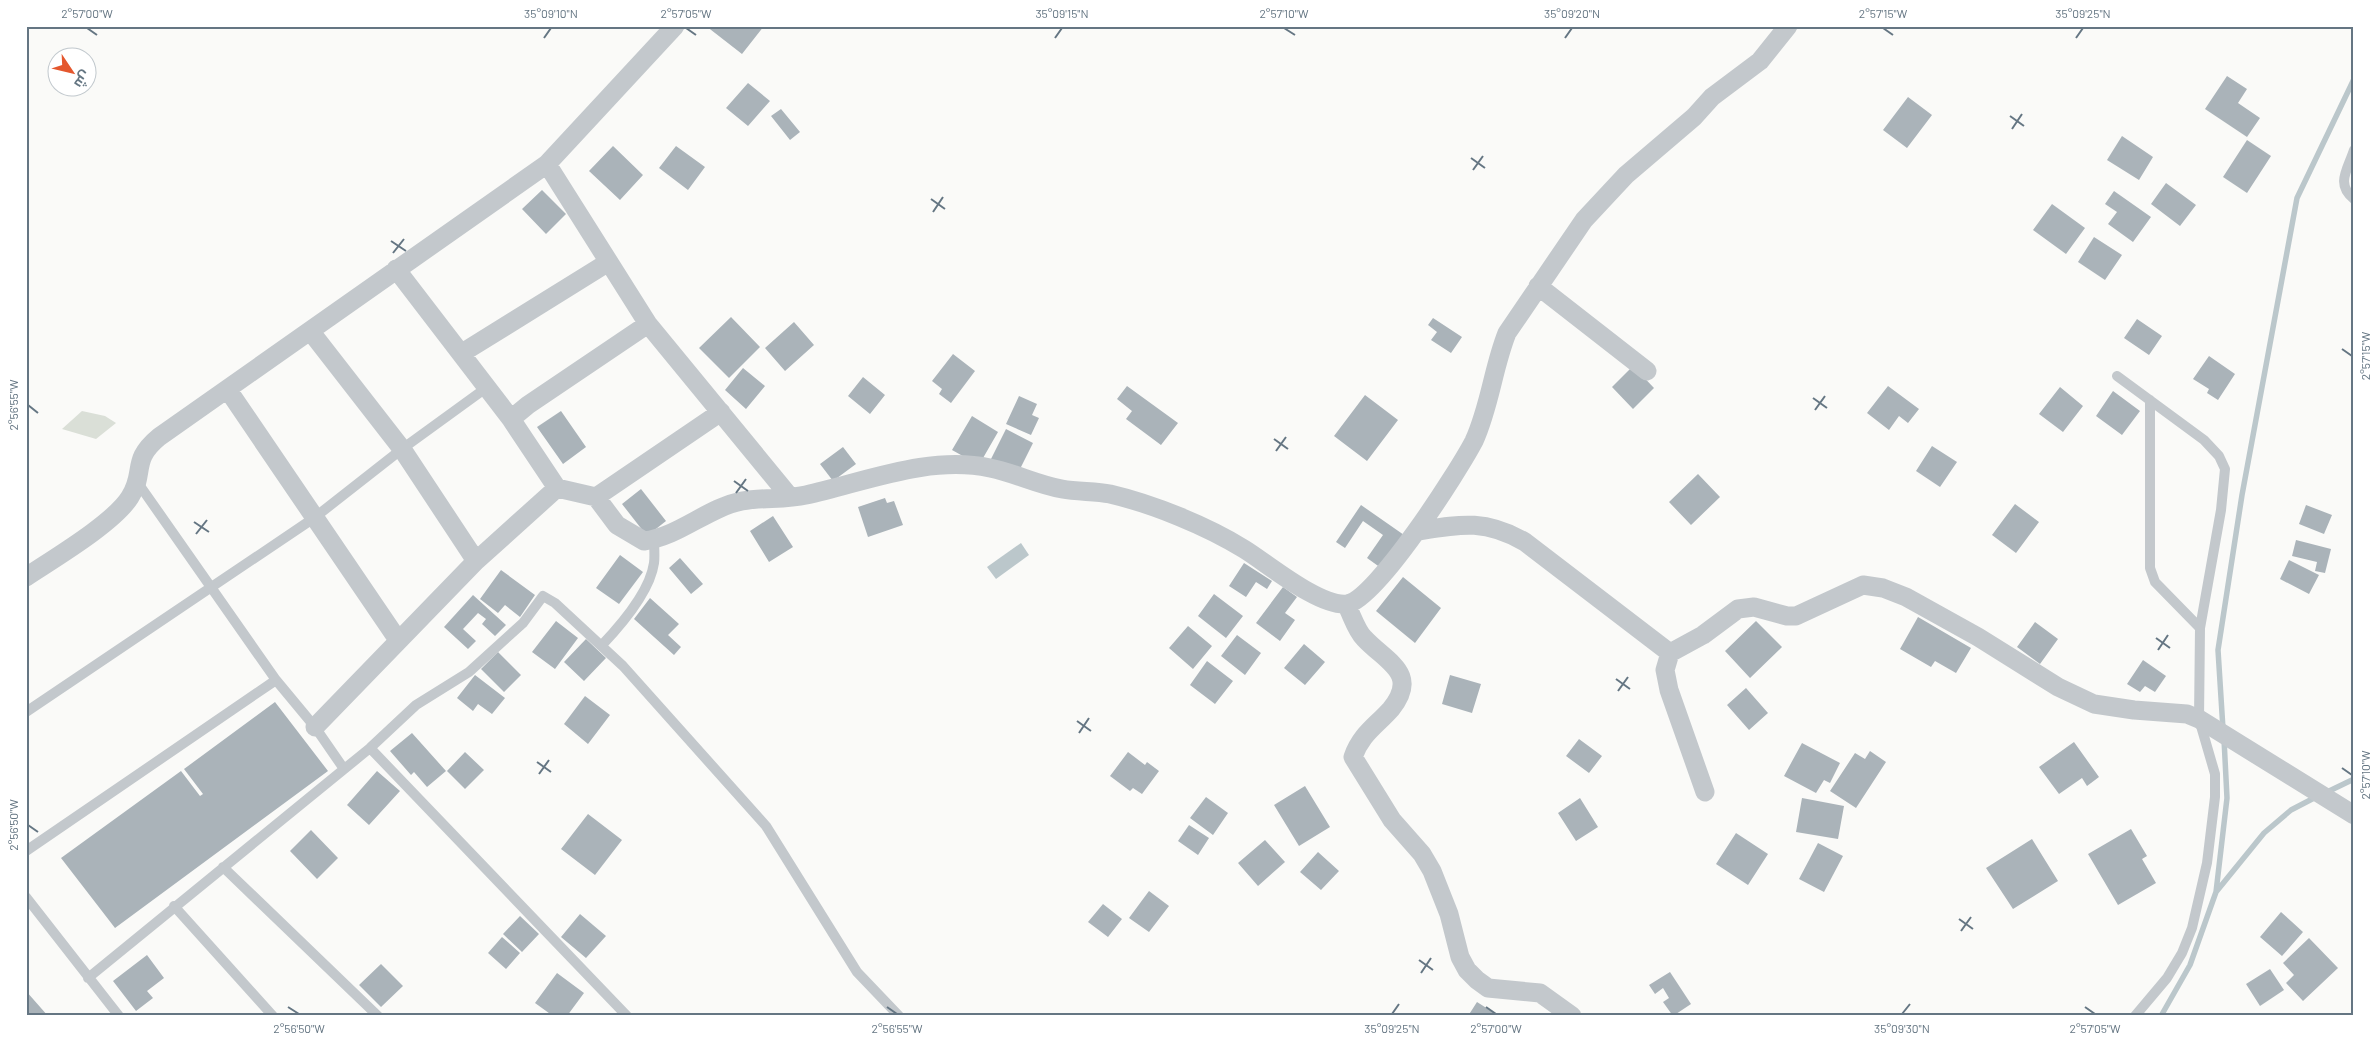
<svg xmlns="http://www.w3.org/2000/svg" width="2380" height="1042" font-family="Barlow,Cairo,sans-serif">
	<rect width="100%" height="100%" fill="#fafaf8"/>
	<path fill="#dadfd7" d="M82,411L105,416L116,423L96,439L62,429Z"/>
	<path fill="#bbc7cb" d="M1021,543L1029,555L996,579L987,567Z"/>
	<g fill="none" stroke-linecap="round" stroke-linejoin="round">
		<path stroke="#bbc7cb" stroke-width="5.5" d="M2223,729L2218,650L2242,495L2297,198L2354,79
			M2325,793L2354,779
			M2216,892L2264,833L2291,810L2316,797
			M2161,1016L2190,965L2216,892L2227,798L2224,739"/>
	</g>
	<path fill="#aab3b9" d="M706,26H764L742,54Z
		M2227,76L2247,89L2238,103L2260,118L2247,137L2205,109Z
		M748,83L770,101L748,126L726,108Z
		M1908,97L1932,115L1907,148L1883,130Z
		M781,109L800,132L790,140L771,116Z
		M2122,136L2153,157L2139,180L2107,160Z
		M2247,140L2271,156L2247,193L2223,177Z
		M613,146L643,175L620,200L589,171Z
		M676,146L705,167L688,190L659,168Z
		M2166,183L2196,205L2180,226L2151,204Z
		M542,190L566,214L546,234L522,209Z
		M2114,191L2151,217L2133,242L2108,224L2117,212L2105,204Z
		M2052,204L2085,228L2066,254L2033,230Z
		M2094,237L2122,255L2105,280L2078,262Z
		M731,317L760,347L729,378L699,348Z
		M1433,318L1462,337L1451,353L1431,340L1437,332L1428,325Z
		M2137,319L2162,336L2149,355L2124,338Z
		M794,322L814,345L785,371L765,348Z
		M953,354L975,371L951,403L939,394L942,389L932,381Z
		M2209,356L2235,374L2218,400L2207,393L2209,389L2193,379Z
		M1633,366L1654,388L1633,409L1612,387Z
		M743,368L765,386L746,409L725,390Z
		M863,377L885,395L870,414L848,396Z
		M1127,386L1178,423L1161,445L1126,419L1132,411L1117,399Z
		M1888,386L1919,409L1908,423L1899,416L1889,430L1867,413Z
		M2060,387L2083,406L2063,432L2039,414Z
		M2113,391L2140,411L2122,435L2096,416Z
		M1365,395L1398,420L1367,461L1334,436Z
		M1019,396L1037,404L1032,415L1039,418L1031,435L1006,424Z
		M561,411L586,447L563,464L537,427Z
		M972,416L998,432L979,465L952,450Z
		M1006,429L1033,443L1018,473L991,459Z
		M1932,446L1957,462L1940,487L1916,471Z
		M843,447L856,464L833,481L820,464Z
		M1698,474L1720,497L1691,525L1669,502Z
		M641,489L666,521L647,536L622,504Z
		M885,498L887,503L894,501L903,525L868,537L858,507Z
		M2015,504L2039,522L2016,553L1992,535Z
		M1361,505L1404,535L1381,568L1367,558L1383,535L1363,521L1345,548L1336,542Z
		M2306,505L2332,515L2324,534L2299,524Z
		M773,516L793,547L769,562L750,531Z
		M2296,540L2331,549L2325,573L2315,571L2317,562L2292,556Z
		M620,555L643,572L619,604L596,588Z
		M680,558L703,584L691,594L669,568Z
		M2289,560L2319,575L2309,594L2280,579Z
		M1244,563L1272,581L1267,589L1256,582L1246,597L1229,586Z
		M501,570L535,595L520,617L505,605L498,613L480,599Z
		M1403,577L1441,608L1415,643L1376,611Z
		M1283,587L1297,597L1285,613L1295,620L1280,641L1256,623Z
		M1214,594L1243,616L1226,638L1198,616Z
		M473,595L506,625L495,636L482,624L486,619L478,613L463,629L476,641L468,649L444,627Z
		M650,598L679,624L668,635L681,647L674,655L634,619Z
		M1918,617L1971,648L1956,673L1935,661L1931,667L1900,649Z
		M556,621L578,638L555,669L532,652Z
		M1756,621L1782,647L1750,678L1725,651Z
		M2035,622L2058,639L2040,664L2017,647Z
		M1188,626L1212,646L1193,669L1169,648Z
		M1237,635L1261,653L1245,675L1221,656Z
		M586,639L606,658L584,681L564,662Z
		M1304,644L1325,662L1305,685L1284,668Z
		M498,652L521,675L504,692L481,669Z
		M2143,660L2166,676L2155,692L2145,686L2140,692L2127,684Z
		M1207,661L1233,681L1215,704L1190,685Z
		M475,675L505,698L492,714L478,704L473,711L457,698Z
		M1450,675L1481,684L1472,713L1442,704Z
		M1746,688L1768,713L1749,730L1727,705Z
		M585,696L610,715L588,744L564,724Z
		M275,702L328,771L115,928L61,858L181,771L200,796L203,794L184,769Z
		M412,733L446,771L427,787L414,772L411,775L390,751Z
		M1579,739L1602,756L1589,773L1566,756Z
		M2074,742L2099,777L2087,786L2082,778L2059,794L2039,767Z
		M1802,743L1840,763L1830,783L1824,780L1816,793L1784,776Z
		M1870,751L1886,762L1856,808L1830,791L1855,753L1865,759Z
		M465,752L484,770L465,789L447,771Z
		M1128,752L1145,765L1147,762L1159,771L1142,794L1133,788L1130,791L1110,776Z
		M377,771L400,791L369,825L347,805Z
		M1305,786L1330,827L1299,846L1274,805Z
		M1206,797L1228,813L1213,835L1190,818Z
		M1580,798L1598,827L1576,841L1558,813Z
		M1802,798L1844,806L1838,839L1796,832Z
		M588,814L622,840L595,875L561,849Z
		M1189,825L1209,838L1198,855L1178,841Z
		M2131,829L2147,856L2142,859L2156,883L2118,905L2088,854Z
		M311,830L338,858L317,879L290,851Z
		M1736,833L1768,854L1748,885L1716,864Z
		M2032,839L2058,881L2013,909L1986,868Z
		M1265,840L1285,862L1258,886L1238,863Z
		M1818,843L1843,856L1824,892L1799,879Z
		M1318,852L1339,871L1321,890L1300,872Z
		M1149,891L1169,906L1149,932L1129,918Z
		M1103,904L1122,919L1108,937L1088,922Z
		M2281,912L2303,932L2282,956L2260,937Z
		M580,914L606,936L586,958L561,937Z
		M520,916L539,934L522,952L503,934Z
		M502,937L520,953L506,969L488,953Z
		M2309,938L2338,968L2303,1001L2286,983L2294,975L2283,963Z
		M147,955L164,978L147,991L153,998L136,1011L113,981Z
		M381,964L403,986L381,1007L359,985Z
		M2270,969L2284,990L2260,1006L2246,984Z
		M1670,972L1691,1004L1673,1016L1663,1002L1669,998L1663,988L1655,994L1649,985Z
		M557,973L584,993L567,1016H553L535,1003Z
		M26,991L48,1016H26Z
		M1477,1002L1499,1016H1468Z"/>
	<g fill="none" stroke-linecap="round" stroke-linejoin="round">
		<path stroke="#c3c8cc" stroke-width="10" d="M2354,150C2348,169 2335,184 2354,199
			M2117,376L2204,440L2219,456L2225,469L2221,510L2200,628L2199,719L2215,774V797L2207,863L2192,928L2182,953L2167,978L2135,1016
			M2150,400V568L2155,582L2200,628
			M138,483L276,680L315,727L344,769
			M602,645C621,625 650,591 654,563C655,556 654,547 654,540
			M26,712L314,518L402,449L486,388
			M370,748L627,1016
			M26,851L276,680
			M223,867L378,1016
			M26,897L119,1016
			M174,906L273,1016
			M88,978L370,748L416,705L469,672L523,623L543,596L555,603L623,666L766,826L857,972L899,1016"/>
		<path stroke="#c3c8cc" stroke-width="19" d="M547,164L648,324L790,497
			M396,269L511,419L557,488
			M1538,286L1647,371
			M311,332L402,449L476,561
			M462,353L607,263
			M228,390L398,640
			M511,419L528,405L648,324
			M596,497L721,412
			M1418,531C1461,524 1485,519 1525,542L1670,653
			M26,577C53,559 114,523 130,497C146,472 130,461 159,437L547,164L675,26
			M1346,604C1352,615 1356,630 1364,638C1386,662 1420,673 1391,709C1376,726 1361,734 1353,757L1392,820L1422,854L1432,871L1449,914L1460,957L1467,970L1477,980L1488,988L1540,993L1572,1016
			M315,727L476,561L557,488L596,497L617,525L644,541C680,536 707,508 742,501C763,497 785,500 806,495C865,482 929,455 990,468C1015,473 1038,485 1062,489C1078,492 1095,491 1110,494C1153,504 1207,526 1244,549C1267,563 1319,607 1347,604C1376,600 1459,470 1474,441C1490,406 1493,368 1507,333L1584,220L1626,175L1694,117L1712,97L1760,61L1788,26
			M1705,792L1669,690L1665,670L1670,653L1703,635L1738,609L1754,607L1787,616H1796L1863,585L1883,588L1906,597L1978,637L2058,687L2094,704L2134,710L2187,714L2199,719L2354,815"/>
	</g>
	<path fill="none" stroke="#657683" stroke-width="2" d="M87,28L97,35M686,28L696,35M1284,28L1295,35M1883,28L1893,35M544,38L551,28M1055,38L1062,28M1565,38L1572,28M2076,38L2083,28M2010,116L2024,126M2012,129L2022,114M1471,158L1485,168M1473,170L1483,156M931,199L945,209M933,212L943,197M391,241L406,251M393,253L404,239M2342,349L2352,356M1813,398L1827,408M28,405L38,413M1815,410L1825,396M1274,439L1288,449M1276,451L1286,437M734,481L748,491M736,493L746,479M194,522L209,532M196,534L207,520M2156,638L2170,648M2158,650L2168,635M1616,679L1630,689M1618,691L1628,677M1077,721L1091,731M1079,733L1089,718M537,762L551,772M2342,768L2352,775M539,774L549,760M28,825L38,832M1959,919L1973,929M1961,931L1971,917M1419,960L1433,970M1421,973L1431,958M288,1007L299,1014M887,1007L897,1014M1486,1007L1496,1014M2085,1007L2095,1014M1392,1014L1399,1004M1902,1014L1910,1004"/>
	<rect width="2380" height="1042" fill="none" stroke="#ffffff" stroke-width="55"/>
	<g transform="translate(72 72) rotate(125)"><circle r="24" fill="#ffffff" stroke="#c1c8cd"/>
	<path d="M0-4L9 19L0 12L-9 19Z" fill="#e4572e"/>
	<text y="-8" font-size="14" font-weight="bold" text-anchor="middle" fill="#657683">ش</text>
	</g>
	<rect x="28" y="28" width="2324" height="986" fill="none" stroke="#657683" stroke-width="2"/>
	<g font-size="12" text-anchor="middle" fill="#657683">
		<text x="87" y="18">2°57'00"W</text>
		<text x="551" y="18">35°09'10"N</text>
		<text x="686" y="18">2°57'05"W</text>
		<text x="1062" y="18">35°09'15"N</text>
		<text x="1284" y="18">2°57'10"W</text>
		<text x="1572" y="18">35°09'20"N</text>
		<text x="1883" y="18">2°57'15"W</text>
		<text x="2083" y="18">35°09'25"N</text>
		<text transform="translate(2366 356) rotate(-90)" y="4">2°57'15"W</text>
		<text transform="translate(14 405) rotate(-90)" y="4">2°56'55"W</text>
		<text transform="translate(2366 775) rotate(-90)" y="4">2°57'10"W</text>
		<text transform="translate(14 825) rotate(-90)" y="4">2°56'50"W</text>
		<text x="299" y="1033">2°56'50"W</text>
		<text x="897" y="1033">2°56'55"W</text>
		<text x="1392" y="1033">35°09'25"N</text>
		<text x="1496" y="1033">2°57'00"W</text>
		<text x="1902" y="1033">35°09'30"N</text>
		<text x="2095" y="1033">2°57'05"W</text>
	</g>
</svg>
